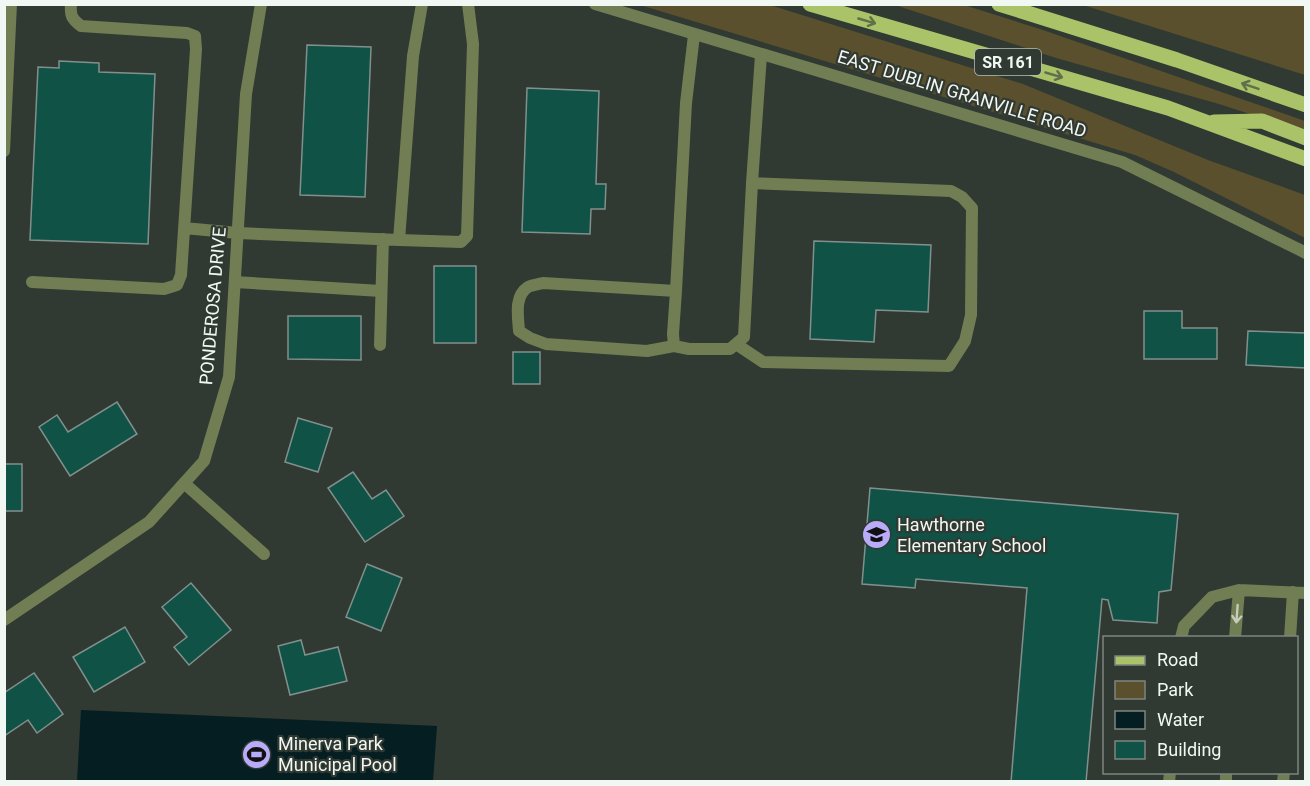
<svg xmlns="http://www.w3.org/2000/svg" width="1310" height="786" font-family="Roboto,sans-serif">
	<rect width="100%" height="100%" fill="#303932"/>
	<path fill="#5a502e" d="M640,5H770L1023,84L1208,160L1305,195V238L1174,172L1135,155Z
		M895,5H964L1040,29L1305,121V132L1219,104L1056,58Z
		M1083,5H1305V75Z"/>
	<path fill="#041e21" d="M81,710L437,726L433,781H77Z"/>
	<path fill="#115246" stroke="#81908c" stroke-width="1.5" d="M307,45L371,47L365,197L300,195Z
		M59,61L99,63V72L155,74L148,244L30,240L38,67L59,68Z
		M527,88L599,91L596,184H606L605,209H591L590,234L522,232Z
		M814,241L931,245L928,312L876,310L874,342L810,339Z
		M434,266H476V343H434Z
		M1144,311H1182V328H1217V359H1144Z
		M288,316H361V360L288,359Z
		M1248,331L1306,333V368L1246,365Z
		M513,352H540V384H513Z
		M117,402L137,434L70,476L39,427L57,415L68,432Z
		M298,418L332,428L318,472L285,462Z
		M4,464H22V511H4Z
		M353,472L372,499L386,490L404,516L365,542L328,488Z
		M870,488L1178,514L1171,590L1159,592L1157,623L1113,620L1108,600L1102,599L1086,782H1011L1027,588L916,579L915,588L862,584Z
		M367,564L402,578L381,631L346,617Z
		M191,583L231,630L189,665L174,647L187,637L162,607Z
		M125,627L145,662L94,692L73,657Z
		M301,640L305,655L338,647L347,681L290,695L278,646Z
		M34,673L63,714L37,733L28,720L4,736V693Z"/>
	<g fill="none" stroke-linecap="round" stroke-linejoin="round">
		<path stroke="#717d53" stroke-width="12" d="M694,35L686,103L676,291L673,334L674,346L689,349H730L744,337L752,183L761,55
			M4,151L11,4
			M184,228L238,233L399,240L413,56L422,4
			M399,240L461,242L467,236L473,44L468,4
			M32,282L164,289L177,285L181,275L196,49L195,36L187,33L81,26C72,19 70,16 71,4
			M235,282L381,291
			M736,344L763,362L949,366L965,341L971,315L972,208L962,197L951,191L752,183
			M380,345L383,239
			M674,346L647,351L546,344L530,338L519,331C518,316 514,296 528,287C532,285 539,284 543,283L676,291
			M1181,638L1184,626L1212,597L1239,590L1306,593
			M1235,638L1239,590
			M1290,638L1293,592
			M1169,782L1170,772
			M1226,782V772
			M1283,782L1284,772"/>
		<path stroke="#717d53" stroke-width="12" d="M595,4L1122,162L1306,253
			M184,483L264,554
			M4,620L149,522L204,461L229,377L246,94L261,4"/>
		<path stroke="#aac368" stroke-width="15" d="M810,4L1168,108L1306,159
			M999,4L1177,60L1306,105
			M1214,122L1262,121L1306,138"/>
	</g>
	<defs><path id="oneway-shaft" d="M-6 0H5M1.5-3L5.5 0L1.5 3" fill="none" stroke-width="1.6" stroke-linecap="round" stroke-linejoin="round" transform="scale(1.5)"/></defs>
	<g stroke="#617048">
		<use href="#oneway-shaft" transform="translate(867 21) rotate(16)"/>
		<use href="#oneway-shaft" transform="translate(1054 75) rotate(16)"/>
		<use href="#oneway-shaft" transform="translate(1250 86) rotate(-161)"/>
	</g>
	<use stroke="#c4ccba" href="#oneway-shaft" transform="translate(1237 614) rotate(94)"/>
	<defs>
		<symbol id="school-disc" viewBox="-11 -11 22 22"><circle r="9.5" fill="#b8abf7" stroke="#303932"/><path d="M0-5L7-2L0 1L-7-2ZM-4 1L0 2.5L4 1V4Q0 6-4 4Z" fill="#111"/></symbol>
		<symbol id="stadium-disc" viewBox="-11 -11 22 22"><circle r="9.5" fill="#b8abf7" stroke="#303932"/><path d="M0-5a6.5 5 0 1 0 0 10a6.5 5 0 1 0 0-10ZM-3.5-1.8h7v3.6h-7Z" fill="#111"/></symbol>
	</defs>
	<g fill-rule="evenodd">
		<use href="#school-disc" x="860" y="518" width="33" height="33"/>
		<use href="#stadium-disc" x="240" y="738" width="33" height="33"/>
	</g>
	<g text-anchor="middle" stroke-width="4.5" stroke-linejoin="round" paint-order="stroke">
		<rect fill="#303932" stroke="#b7beb8" stroke-width="1.5" x="975" y="49" width="66" height="26" rx="4.5"/>
		<g font-size="16" font-weight="bold" fill="#f1f7f2">
			<text x="1008" y="68">SR 161</text>
		</g>
		<g font-size="18" fill="#f1f7f2" stroke="#303932">
			<text transform="translate(962 94) rotate(17)" y="6">EAST DUBLIN GRANVILLE ROAD</text>
			<text transform="translate(213 306) rotate(-85)" y="6">PONDEROSA DRIVE</text>
		</g>
		<g font-size="18" fill="#f1f7f2" stroke="#303932" text-anchor="start">
			<text x="897" y="531">Hawthorne<tspan x="897" dy="21">Elementary School</tspan></text>
			<text x="278" y="750">Minerva Park<tspan x="278" dy="21">Municipal Pool</tspan></text>
		</g>
	</g>
	<rect width="1310" height="786" fill="none" stroke="#f1f7f2" stroke-width="12"/>
	<rect x="1103" y="636" width="195" height="138" fill="#303932" stroke="#7d857f" stroke-width="1.5"/>
	<rect x="1115" y="656" width="30" height="9" fill="#aac368" stroke="#7d857f" stroke-width="1.5"/>
	<text x="1157" y="666" font-size="18" fill="#f1f7f2">Road</text>
	<rect x="1115" y="681" width="30" height="18" fill="#5a502e" stroke="#7d857f" stroke-width="1.5"/>
	<text x="1157" y="696" font-size="18" fill="#f1f7f2">Park</text>
	<rect x="1115" y="711" width="30" height="18" fill="#041e21" stroke="#7d857f" stroke-width="1.5"/>
	<text x="1157" y="726" font-size="18" fill="#f1f7f2">Water</text>
	<rect x="1115" y="741" width="30" height="18" fill="#115246" stroke="#7d857f" stroke-width="1.5"/>
	<text x="1157" y="756" font-size="18" fill="#f1f7f2">Building</text>
</svg>
